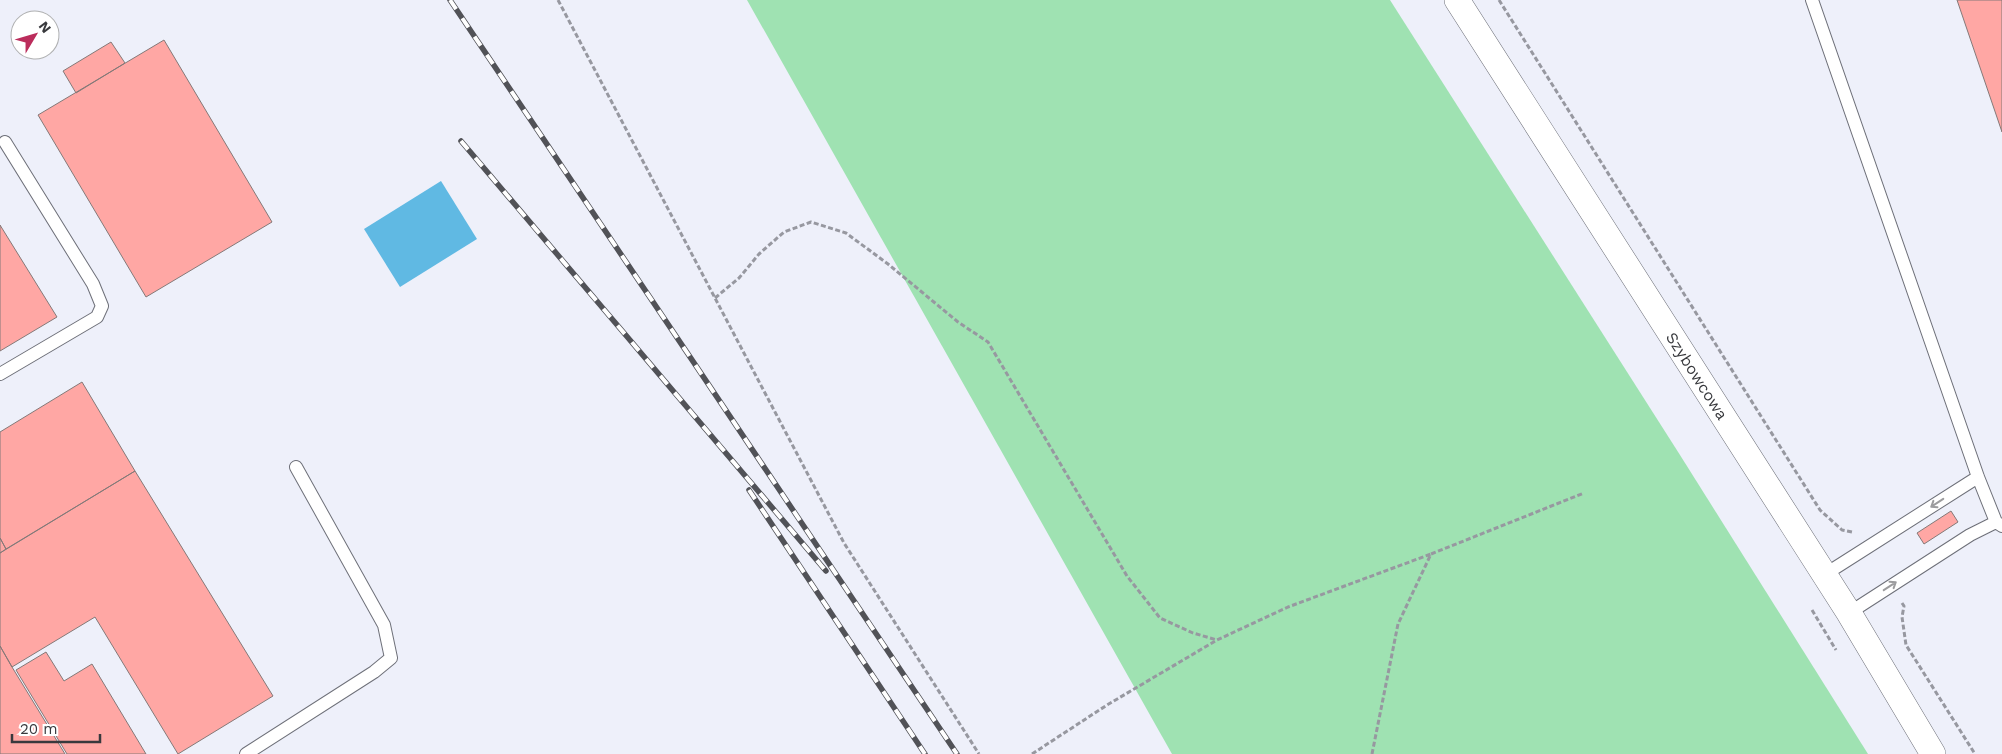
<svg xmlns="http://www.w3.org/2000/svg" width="2002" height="754" font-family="'Work Sans',sans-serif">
	<rect width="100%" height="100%" fill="#eef0fa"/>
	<path fill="#9fe2b2" d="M747,0H1390L1680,455L1868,754H1172Z"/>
	<path fill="#60b9e3" d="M441,181L477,239L400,287L364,229Z"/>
	<path fill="#ffa7a4" stroke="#847978" d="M1957,0H2002V132Z
		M164,40L272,222L146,297L38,115Z
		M111,42L125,63L76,93L63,71Z
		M0,225L57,317L0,351Z
		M82,382L135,471L6,549L0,538V432Z
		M135,471L273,696L178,754L95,617L12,667L0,646V553Z
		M1951,511L1958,522L1924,544L1917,533Z
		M0,538L6,549L0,553Z
		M0,646L12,667L65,754H0Z
		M46,652L64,681L92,664L146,754H67L16,670Z"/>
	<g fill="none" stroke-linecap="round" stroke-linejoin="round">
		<defs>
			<path id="lane" d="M1812,0L1978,477L1996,522L2002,526
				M0,374L97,317L102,306L93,284L5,142
				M1824,575L1978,477
				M1849,613L1970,535L1996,522
				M246,754L374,672L391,658L384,625L296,467"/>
			<g id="street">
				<path id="s1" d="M1457,0L1849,613L1933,754"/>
			</g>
		</defs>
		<use href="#lane" stroke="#6e7079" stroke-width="14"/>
		<use href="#street" stroke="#6e7079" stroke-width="26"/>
		<path stroke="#9798a0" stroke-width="3" stroke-dasharray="5 2.5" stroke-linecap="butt" d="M558,0L844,543L979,754
			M1499,0L1820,510L1842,530L1852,532
			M715,298L739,278L759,254L784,232L811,222L846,233L888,264L958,322L988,342L1127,576L1160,618L1193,633L1217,640
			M1902,603L1904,606L1902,617L1906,645L1975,754
			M1812,610L1836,650
			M1032,754L1107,705L1217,640L1288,607L1431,554
			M1372,754L1398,624L1431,554L1584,493"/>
		<use href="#lane" stroke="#fff" stroke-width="12"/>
		<use href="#street" stroke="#fff" stroke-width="25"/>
		<defs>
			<path id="rail" d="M450,0L957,754
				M461,141L826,571
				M749,490L925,754"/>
		</defs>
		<use href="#rail" stroke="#515257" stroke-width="5.5"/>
		<use href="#rail" stroke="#fff" stroke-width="4" stroke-dasharray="11" stroke-linecap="butt"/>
	</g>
	<defs><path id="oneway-shaft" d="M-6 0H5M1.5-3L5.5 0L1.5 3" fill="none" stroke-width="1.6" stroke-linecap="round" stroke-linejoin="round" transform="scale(1.25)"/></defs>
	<g stroke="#9c9c9e">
		<use href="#oneway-shaft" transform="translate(1937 503) rotate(147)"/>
		<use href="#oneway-shaft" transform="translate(1890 586) rotate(-33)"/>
	</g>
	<g text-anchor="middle" stroke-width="4.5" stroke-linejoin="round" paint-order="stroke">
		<g font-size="16" fill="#38393d" stroke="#fff">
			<text dy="6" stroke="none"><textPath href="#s1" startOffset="446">Szybowcowa</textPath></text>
		</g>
	</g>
	<g transform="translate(35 35) rotate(52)"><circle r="24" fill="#ffffff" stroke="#afb0b1"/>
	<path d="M0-4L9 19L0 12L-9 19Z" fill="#bb2d5c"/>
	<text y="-8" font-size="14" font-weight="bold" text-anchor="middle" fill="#38393d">N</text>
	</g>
	<path d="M12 734v8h88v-8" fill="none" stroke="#38393d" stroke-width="2.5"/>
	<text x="20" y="734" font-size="15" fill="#38393d" stroke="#ffffff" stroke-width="4" paint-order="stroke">20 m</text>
</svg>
